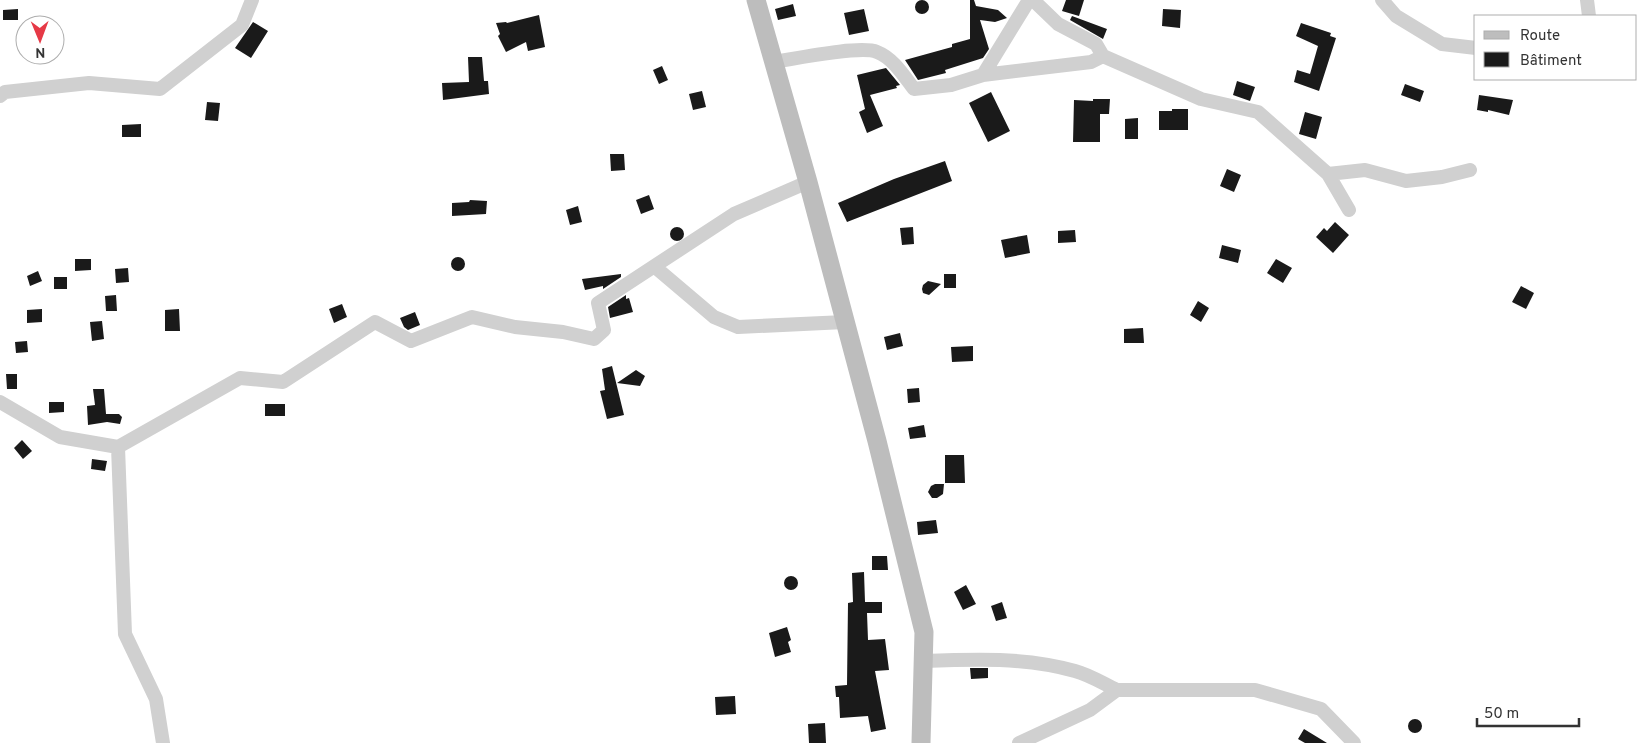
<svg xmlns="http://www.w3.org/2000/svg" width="1652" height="743" font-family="Overpass,sans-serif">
	<rect width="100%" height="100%" fill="#fff"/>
	<path fill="#1a1a1a" d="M915 7a7 7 0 1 1 14 0a7 7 0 1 1-14 0Z
		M970,0H974L976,6L998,10L1007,18L995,22L980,20L989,49L983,58L945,70L946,73L918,80L905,60L952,47V44L970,39Z
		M1066,0H1084L1079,16L1062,11Z
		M793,4L796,16L778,20L775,9Z
		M18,9V20H3V10Z
		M864,9L869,31L849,35L844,13Z
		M1163,9L1181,10L1180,28L1162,26Z
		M539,15L545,47L528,51L526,42L506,52L498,36L500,34L496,23L506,22L507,23Z
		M1072,16L1107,29L1103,39L1070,20Z
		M253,22L268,31L251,58L235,48Z
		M1301,23L1331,33L1330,36L1336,38L1319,91L1294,82L1297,70L1310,74L1318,46L1296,36Z
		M468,57H482L484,81H488L489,94L443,100L442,83L469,82Z
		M662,66L668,80L659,84L653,70Z
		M886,68L900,85L896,86L897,88L870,95L883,126L867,133L859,112L865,109L857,75Z
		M1237,81L1255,87L1250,101L1233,95Z
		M1405,84L1424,91L1420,102L1401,95Z
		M702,91L706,107L693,110L689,94Z
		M991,92L1010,131L988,142L969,103Z
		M1479,95L1513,100L1509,115L1488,110V112L1477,110Z
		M1093,99H1110L1109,114H1100V142H1073L1074,100L1093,101Z
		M207,102L220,103L218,121L205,120Z
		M1172,109H1188V130H1159V111H1172Z
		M1305,112L1322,117L1316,139L1299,134Z
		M1138,118V139H1125V119Z
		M141,124V137H122V125Z
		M610,154H624L625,170L611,171Z
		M945,161L952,181L847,222L838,203L894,179Z
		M1227,169L1241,175L1234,192L1220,186Z
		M649,195L654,209L641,214L636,200Z
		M470,200L487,201L486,214L452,216V203L469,202Z
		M578,206L582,222L570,225L566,210Z
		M1335,222L1349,235L1333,253L1316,237L1324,228L1327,231Z
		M670 234a7 7 0 1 1 14 0a7 7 0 1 1-14 0Z
		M913,227L914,244L902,245L900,228Z
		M1075,230L1076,242L1058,243V231Z
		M1027,235L1030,253L1005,258L1001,240Z
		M1222,245L1241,250L1238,263L1219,258Z
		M451 264a7 7 0 1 1 14 0a7 7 0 1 1-14 0Z
		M75,259H91V270L75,271Z
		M1276,259L1292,268L1283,283L1267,273Z
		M128,268L129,282L116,283L115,269Z
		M38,271L42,281L30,286L27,276Z
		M621,274V277L603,289V286L585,290L582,279Z
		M944,274H956V288H944Z
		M54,277H67V289H54Z
		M928,281L941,284L929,295L923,293L922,289L923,285Z
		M1521,286L1534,293L1526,309L1512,302Z
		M116,295L117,311H106L105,296Z
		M626,295V299L629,298L633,312L610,318L608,307Z
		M1198,301L1209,308L1201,322L1190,315Z
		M342,304L347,317L334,323L329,309Z
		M42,309V322L27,323V310Z
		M179,309L180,331H165V310Z
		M415,312L420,325L408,330L404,327L400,318Z
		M102,321L104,339L92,341L90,322Z
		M1143,328L1144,343H1124V329Z
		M900,333L903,346L887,350L884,337Z
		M27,341L28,352L16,353L15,342Z
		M973,346V361L952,362L951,347Z
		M612,366L624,415L607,419L600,391L605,390L602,369Z
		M636,370L645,376L640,386L617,383Z
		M6,374H17V389H7Z
		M919,388L920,402L908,403L907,389Z
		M93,389H104L106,414H119L122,417L120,424L107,422L88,425L87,406L95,405Z
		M49,402H64V412L49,413Z
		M265,404H285V416H265Z
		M924,425L926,437L910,439L908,428Z
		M22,440L32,451L23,459L14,448Z
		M945,455H964L965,483H945Z
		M92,459L107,461L105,471L91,469Z
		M935,484H944L943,494L937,498H932L928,492L931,486Z
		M936,520L938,533L918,535L917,522Z
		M872,556H887L888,570H872Z
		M864,572L865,602H882V613H867L868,640L885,639L889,670L875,671L886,729L871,732L868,716L840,718L839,697H836L835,686L847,685L848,603L853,602L852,573Z
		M784 583a7 7 0 1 1 14 0a7 7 0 1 1-14 0Z
		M966,585L976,604L963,610L954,592Z
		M1002,602L1007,618L996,621L991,606Z
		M787,627L791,640L788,642L791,652L775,657L769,633Z
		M970,668H988V678L971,679Z
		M735,696L736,714L716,715L715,697Z
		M1408 726a7 7 0 1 1 14 0a7 7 0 1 1-14 0Z
		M825,723L826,743H809L808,724Z
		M1304,729L1327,743H1305L1298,739Z"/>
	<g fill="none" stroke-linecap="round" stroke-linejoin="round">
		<path stroke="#d0d0d0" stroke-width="14" d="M1033,0L1058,24L1096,44L1103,56L1201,99L1258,112L1328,174L1349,210
			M1382,0L1396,16L1442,44L1476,48
			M1587,0L1589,16
			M773,62C794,59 860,45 877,52C893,58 904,76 914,89L951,85L983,75L1091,62L1103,56
			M983,75L1029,0
			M0,96L5,92L89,83L160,89L242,25L252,0
			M1328,174L1365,170L1406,181L1442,177L1470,170
			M655,267L714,317L738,327L845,322
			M0,402L60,437L118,447L240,378L283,382L375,322L411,341L472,317L515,327L563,332L594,339L604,330L598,303L734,214L808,182
			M118,447L125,634L156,699L163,743
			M923,661C974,659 1026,657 1075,671C1090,675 1104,684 1117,690
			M1019,743L1090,710L1117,690H1255L1321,709L1354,743"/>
		<path stroke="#bdbdbd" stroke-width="19" d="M756,0L808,182L877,441L924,632L921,743"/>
	</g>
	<rect x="1474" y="15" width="162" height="65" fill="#ffffff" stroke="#adadad"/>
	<rect x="1484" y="31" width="25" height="8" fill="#bdbdbd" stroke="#adadad"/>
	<text x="1520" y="40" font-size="15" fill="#333333">Route</text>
	<rect x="1484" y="52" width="25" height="15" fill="#1a1a1a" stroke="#adadad"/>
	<text x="1520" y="65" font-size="15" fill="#333333">Bâtiment</text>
	<g transform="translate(40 40) rotate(179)"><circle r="24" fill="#ffffff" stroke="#adadad"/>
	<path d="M0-4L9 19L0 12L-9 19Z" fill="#e63946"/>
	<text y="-8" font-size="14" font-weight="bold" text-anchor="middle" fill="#333333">N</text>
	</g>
	<path d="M1477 718v8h102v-8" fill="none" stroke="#333333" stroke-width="2.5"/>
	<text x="1484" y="718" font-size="15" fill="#333333" stroke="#ffffff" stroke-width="4" paint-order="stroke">50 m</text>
</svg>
